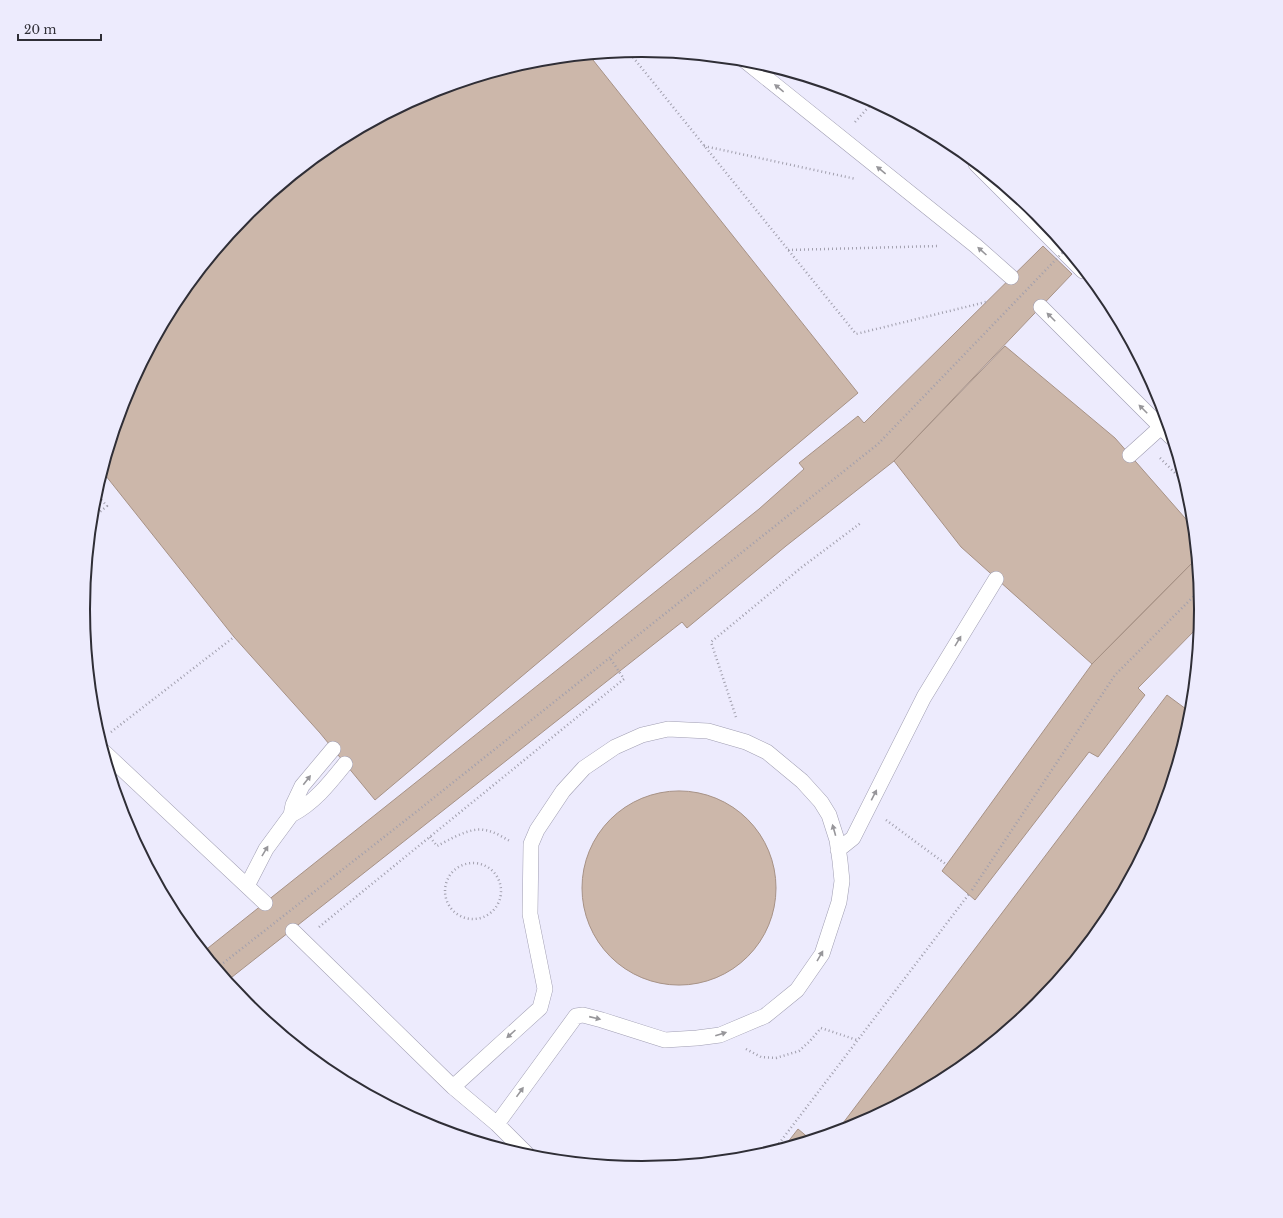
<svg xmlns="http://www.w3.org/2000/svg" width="1283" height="1218" font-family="'Libre Baskerville',serif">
	<rect width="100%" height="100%" fill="#edebfd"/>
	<path fill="#ccb7aa" stroke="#a79286" d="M589,55L858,393L375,800L320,733L234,637L102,471L125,395L177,298L246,214L331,144L428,92L533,61Z
		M1043,246L1072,274L894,461L786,546L687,628L682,622L227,981L203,952L759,509L804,469L799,463L858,416L864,423Z
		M1005,346L1115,438L1192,526L1196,559L1092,664L961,547L894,461Z
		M1196,559L1200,609L1199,626L1138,688L1145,695L1098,757L1089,752L975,900L942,871L1092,664Z
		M1167,695L1190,712V718L1158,823L1106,920L1037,1004L952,1074L855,1126L837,1131Z
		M582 888a97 97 0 1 1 194 0a97 97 0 1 1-194 0Z
		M798,1129L810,1139L784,1147Z"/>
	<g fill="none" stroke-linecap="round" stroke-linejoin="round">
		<defs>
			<path id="lane" d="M744,60L976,246L1011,277
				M976,164L1083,271
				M1041,307L1171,437
				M1130,455L1161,427
				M103,751L265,903
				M291,815C314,803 329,784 345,764
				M838,850L853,838L924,697L996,579
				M247,886L266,849L291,815L293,805L302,786L333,749
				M293,931L453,1087L497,1124L529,1156
				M453,1087L540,1008L545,989L530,914L531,844L537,830L563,791L584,768L615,747L642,735L668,729L708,731L746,742L767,752L802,781L821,802L829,815L837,840L840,861L842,881L839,902L822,954L797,990L765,1016L720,1035L697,1038L665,1040L602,1020L583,1015L576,1016L497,1124"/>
		</defs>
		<use href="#lane" stroke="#a09eb2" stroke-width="16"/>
		<path stroke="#a19fad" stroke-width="2.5" stroke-dasharray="1 3" stroke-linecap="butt" d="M628,51L856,334L986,302
			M855,122L873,102
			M704,146L856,179
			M788,250L939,246
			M1160,458L1185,483
			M91,519L107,506L95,493
			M736,717L711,642L802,567L862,522
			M111,732L234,637
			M886,820L947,865
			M430,837L437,846C449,840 470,827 484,830C494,831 502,837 510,841
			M445 891a28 28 0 1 1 56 0a28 28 0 1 1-56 0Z
			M319,927L624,679L610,658
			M746,1049L761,1057L776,1058L799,1051L810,1041L821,1028L857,1040
			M774,1150L969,894"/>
		<use href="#lane" stroke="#fff" stroke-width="15"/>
		<path stroke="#a19fad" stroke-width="2.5" stroke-dasharray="1 3" stroke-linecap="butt" d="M972,890L1115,675L1199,591
			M217,968L416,812L878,444L1066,249"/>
	</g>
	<defs><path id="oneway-solid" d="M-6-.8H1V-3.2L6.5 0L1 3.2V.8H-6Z"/></defs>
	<g fill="#97969a">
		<use href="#oneway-solid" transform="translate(779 88) rotate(-141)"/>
		<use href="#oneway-solid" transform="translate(881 170) rotate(-141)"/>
		<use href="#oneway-solid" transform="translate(982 251) rotate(-138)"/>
		<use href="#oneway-solid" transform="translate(1051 317) rotate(-135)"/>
		<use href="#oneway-solid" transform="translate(1143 409) rotate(-135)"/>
		<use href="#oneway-solid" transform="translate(958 641) rotate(-59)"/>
		<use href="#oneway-solid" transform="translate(307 780) rotate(-52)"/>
		<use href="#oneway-solid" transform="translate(874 795) rotate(-63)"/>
		<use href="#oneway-solid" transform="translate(834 830) rotate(-106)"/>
		<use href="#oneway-solid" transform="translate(265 851) rotate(-59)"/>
		<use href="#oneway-solid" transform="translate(820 956) rotate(-60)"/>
		<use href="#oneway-solid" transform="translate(595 1018) rotate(13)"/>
		<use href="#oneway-solid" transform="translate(511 1034) rotate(138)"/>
		<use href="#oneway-solid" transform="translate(721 1034) rotate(-17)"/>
		<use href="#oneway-solid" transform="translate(520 1092) rotate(-54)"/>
	</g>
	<path d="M0 0H1283V1218H0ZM90 609a552 552 0 1 1 1104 0a552 552 0 1 1-1104 0Z" fill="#edebfd" fill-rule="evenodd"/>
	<path fill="none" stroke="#2f2e36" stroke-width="2" d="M90 609a552 552 0 1 1 1104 0a552 552 0 1 1-1104 0Z"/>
	<path d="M18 34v6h83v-6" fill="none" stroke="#2f2e36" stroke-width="2"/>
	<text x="24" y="34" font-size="12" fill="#2f2e36" stroke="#edebfd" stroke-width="3" paint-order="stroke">20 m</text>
</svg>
